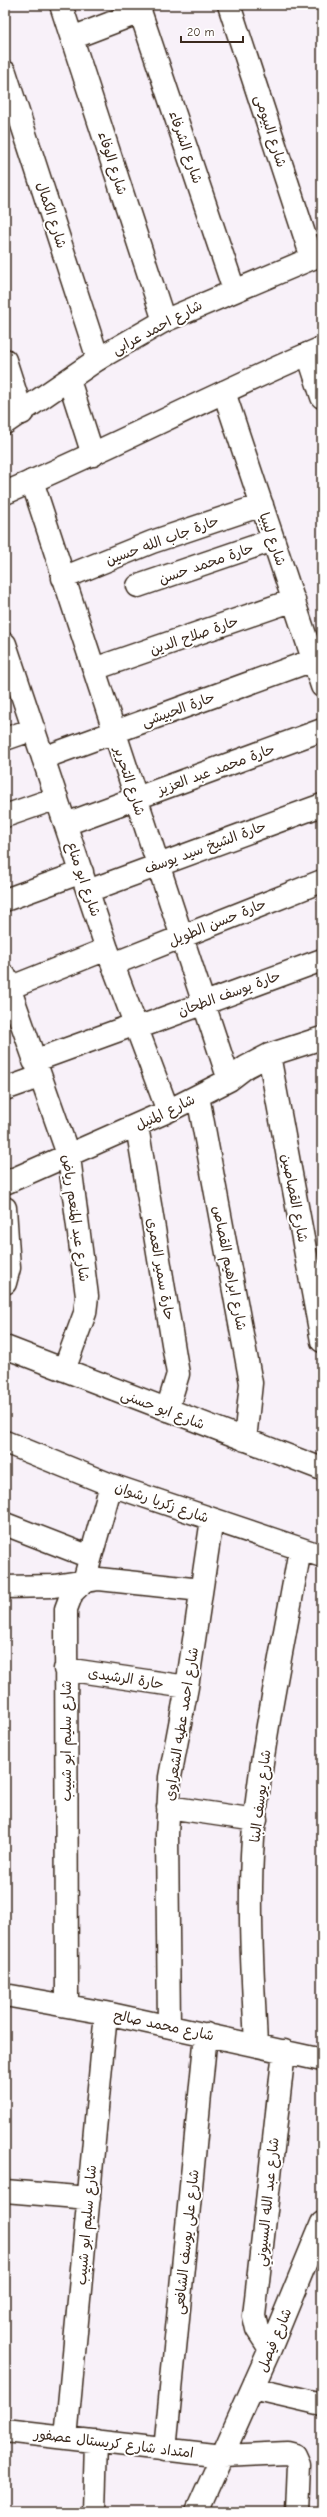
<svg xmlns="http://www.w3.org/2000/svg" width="327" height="2517" font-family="'Comic Neue','Playpen Sans Arabic',sans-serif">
	<rect width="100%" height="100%" fill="#f8f1f9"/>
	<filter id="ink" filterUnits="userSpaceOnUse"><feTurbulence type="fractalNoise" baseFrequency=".025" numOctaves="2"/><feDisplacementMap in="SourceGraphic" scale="8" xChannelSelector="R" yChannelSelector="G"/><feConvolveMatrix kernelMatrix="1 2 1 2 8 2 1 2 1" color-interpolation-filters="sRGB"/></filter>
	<g filter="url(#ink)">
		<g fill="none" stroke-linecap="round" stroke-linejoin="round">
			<defs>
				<path id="minor" d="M61,5L164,321
					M138,5L234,290
					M229,5L312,258
					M72,38L140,12
					M5,72L98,359
					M308,354L322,397
					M5,360L22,413
					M69,380L93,455
					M224,392L322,686
					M32,481L229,1080
					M63,578L152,542L262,505
					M138,586L273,540
					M5,644L107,949L168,1111
					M94,669L294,600
					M5,739L34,729
					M43,758L313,660
					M5,816L57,798
					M66,824L322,730
					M88,891L322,805
					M5,900L82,872
					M113,964L322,881
					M5,976L69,1157L87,1296L85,1313L64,1370
					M9,988L107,949
					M137,1028L322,960
					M269,1055L322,1341
					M34,1061L136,1024
					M5,1089L39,1077
					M198,1096L251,1383L245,1440
					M137,1126L178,1374L167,1410
					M5,1183L168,1111L229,1080L246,1067L269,1055L322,1038
					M5,1208L9,1268L5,1283
					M5,1347L322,1469
					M5,1442L111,1485L322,1556
					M5,1524L90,1557
					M5,1587L54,1586L99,1579L201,1590
					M65,1669L187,1687
					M168,1807L256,1820
					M5,1995L106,2013L322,2060
					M67,2006L66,1609L72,1593L84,1581L111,1485
					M169,2026L167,1835L170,1777L187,1687L212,1519
					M256,2045C253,1977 248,1908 253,1839C261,1744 284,1643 300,1549
					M5,2191L89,2198
					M270,2349L257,2329L254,2316L284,2051
					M253,2388L322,2404
					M5,2431L223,2456L287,2453L295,2455L299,2464L297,2512
					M66,2438L106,2013
					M165,2450L206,2034
					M94,2512L96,2441
					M197,2512L270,2349L322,2223"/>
				<path id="tertiary" d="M5,423L98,359L164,321L322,254
					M5,493C112,448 215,393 322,348"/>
			</defs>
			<use href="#minor" stroke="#3b2a1e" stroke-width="25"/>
			<use href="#tertiary" stroke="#3b2a1e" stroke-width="25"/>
			<use href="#minor" stroke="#fff" stroke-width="22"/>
			<use href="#tertiary" stroke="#fff" stroke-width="22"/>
		</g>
	</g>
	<g text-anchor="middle" stroke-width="4" stroke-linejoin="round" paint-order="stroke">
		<g font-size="14" fill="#3b2a1e" stroke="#fff">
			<text transform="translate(271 131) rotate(72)" y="5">شارع البيومى</text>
			<text transform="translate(186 147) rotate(71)" y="5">شارع الشرفاء</text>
			<text transform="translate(113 163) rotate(72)" y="5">شارع الوفاء</text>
			<text transform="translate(52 215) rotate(72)" y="5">شارع الكمال</text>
			<text transform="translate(157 327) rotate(-28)" y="5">شارع احمد عرابى</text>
			<text transform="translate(273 539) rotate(71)" y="5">شارع ليبيا</text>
			<text transform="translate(162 540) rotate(-20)" y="5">حارة جاب الله حسين</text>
			<text transform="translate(206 563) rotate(-19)" y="5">حارة محمد حسن</text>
			<text transform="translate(194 635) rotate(-19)" y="5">حارة صلاح الدين</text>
			<text transform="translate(178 709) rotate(-20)" y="5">حارة الحبيشى</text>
			<text transform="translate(216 769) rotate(-20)" y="5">حارة محمد عبد العزيز</text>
			<text transform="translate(130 781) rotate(72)" y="5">شارع التحرير</text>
			<text transform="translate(205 847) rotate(-20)" y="5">حارة الشيخ سيد يوسف</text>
			<text transform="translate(84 879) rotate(71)" y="5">شارع ابو مناع</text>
			<text transform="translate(217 922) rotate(-22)" y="5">حارة حسن الطويل</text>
			<text transform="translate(229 993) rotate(-20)" y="5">حارة يوسف الطحان</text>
			<text transform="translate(165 1112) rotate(-26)" y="5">شارع المنيل</text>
			<text transform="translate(295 1198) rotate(79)" y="5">شارع القصاصين</text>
			<text transform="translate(76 1218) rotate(82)" y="5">شارع عبد المنعم رياض</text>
			<text transform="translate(230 1268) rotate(79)" y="5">شارع ابراهيم القصاص</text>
			<text transform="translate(161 1269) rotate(80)" y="5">حارة سمير العمرى</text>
			<text transform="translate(163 1409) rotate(21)" y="5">شارع ابو حسنى</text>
			<text transform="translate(162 1502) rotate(19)" y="5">شارع زكريا رشوان</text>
			<text transform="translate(126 1678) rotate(9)" y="5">حارة الرشيدى</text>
			<text transform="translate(181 1724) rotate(-81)" y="5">شارع احمد عطيه الشعراوى</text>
			<text transform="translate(66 1741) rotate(-90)" y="5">شارع سليم ابو شبيب</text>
			<text transform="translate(260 1796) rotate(-83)" y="5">شارع يوسف البنا</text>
			<text transform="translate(164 2025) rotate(12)" y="5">شارع محمد صالح</text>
			<text transform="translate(267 2202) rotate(-84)" y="5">شارع عبد الله البسيوني</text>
			<text transform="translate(86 2225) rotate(-85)" y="5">شارع سليم ابو شبيب</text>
			<text transform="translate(186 2242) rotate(-84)" y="5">شارع على يوسف الشافعى</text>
			<text transform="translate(274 2340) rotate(-67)" y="5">شارع فيصل</text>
			<text transform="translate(114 2443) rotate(7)" y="5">امتداد شارع كريستال عصفور</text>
		</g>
	</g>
	<rect width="327" height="2517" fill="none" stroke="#fff" stroke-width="20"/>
	<rect x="10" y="10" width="307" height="2497" fill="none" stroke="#3b2a1e" stroke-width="1.5" filter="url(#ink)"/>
	<path d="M181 36v6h62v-6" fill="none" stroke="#3b2a1e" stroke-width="2"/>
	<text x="187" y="36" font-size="12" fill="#3b2a1e" stroke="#ffffff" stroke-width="3" paint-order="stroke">20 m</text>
</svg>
